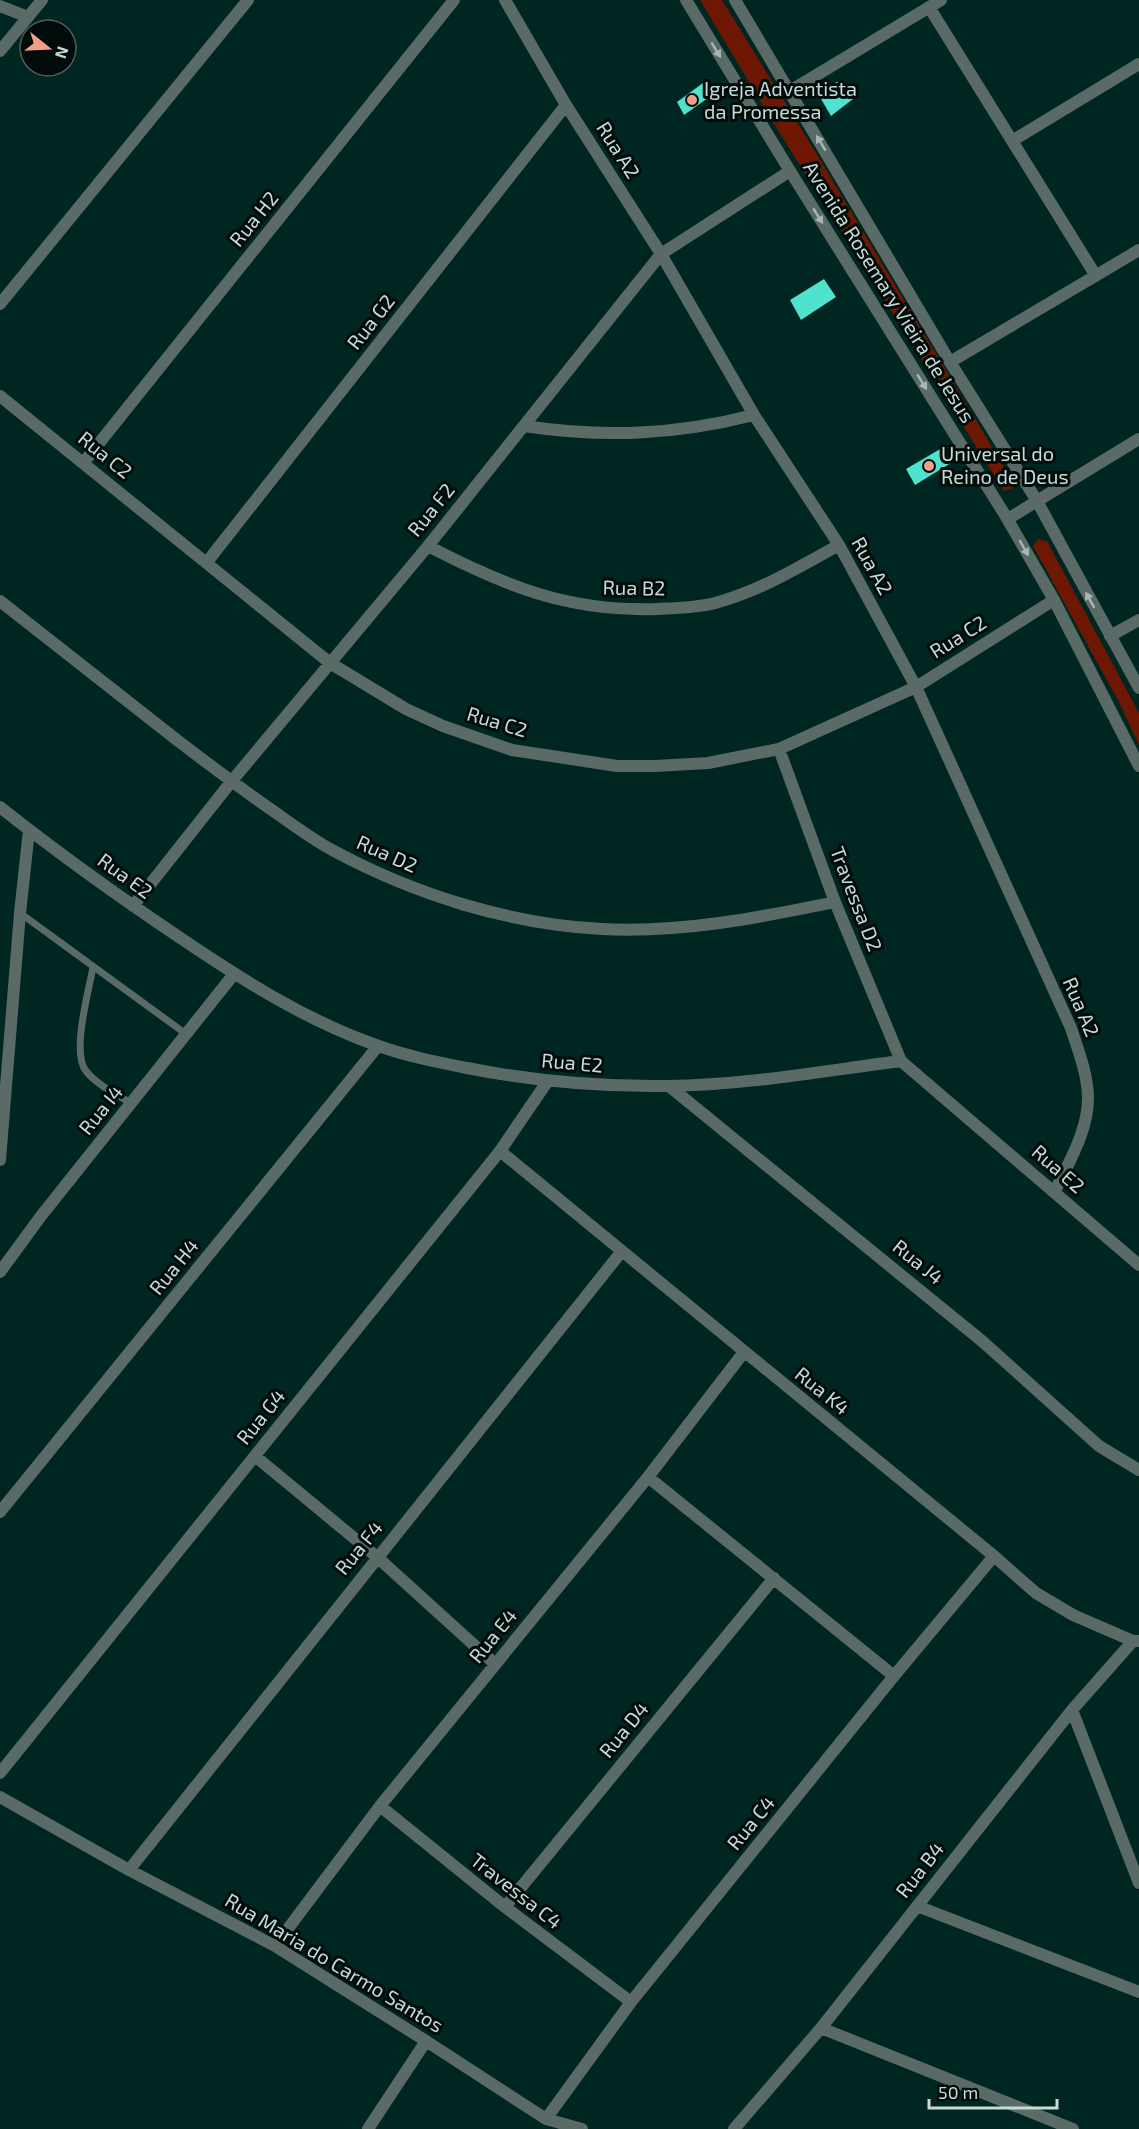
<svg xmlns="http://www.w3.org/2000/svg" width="1139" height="2129" font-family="'Exo 2',sans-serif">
	<rect width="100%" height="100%" fill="#002621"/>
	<path fill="#6e1703" d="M700,0H722L816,153L1014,484L1013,488L1004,491L774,124Z
		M1038,539L1047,541L1139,713V745L1119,702L1033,546Z"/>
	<path fill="#4ee2cf" d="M841,80L853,99L831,116L817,92Z
		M703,83L708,98L684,115L677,102Z
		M824,279L836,297L801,320L790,300Z
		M942,448L951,463L915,485L906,469Z"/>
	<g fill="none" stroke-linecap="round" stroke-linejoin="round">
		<path stroke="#5a6a67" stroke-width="7" d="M20,913L186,1034
			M93,967C89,990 71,1053 86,1071C97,1085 116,1094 131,1103"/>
		<path stroke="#5a6a67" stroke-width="12" d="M505,0L566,105L661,254L754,415L839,545L916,687L1071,1028C1078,1050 1087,1072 1088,1096C1089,1129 1069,1162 1055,1191
			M0,6L28,17
			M929,7L1096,276
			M0,51L42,0
			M790,91L941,0
			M1012,141L1139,64
			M0,304L248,0
			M950,362L1139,250
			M0,396L330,663L406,709L443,726L512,750L617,766H655L708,763L779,749L916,687L1054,600
			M524,426C604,438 675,435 754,415
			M84,462L454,0
			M1037,501L1139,439
			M428,546C505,586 568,612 657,609C676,608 697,608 715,603C760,591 799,567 839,545
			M207,562L566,105
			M0,601C59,648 118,694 177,740C211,766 244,791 279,815C297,828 315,841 334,851C416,895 509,924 602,929C681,933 758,918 835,902
			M1110,636L1139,620
			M779,749L835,902L901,1061
			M0,807C58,853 118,896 179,937C241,979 305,1020 376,1045C406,1056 437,1062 467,1068C533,1081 599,1087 667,1086C746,1085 823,1071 901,1061L1139,1265
			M133,906L231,782L428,546L661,254L790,171
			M669,1086L982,1341L1099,1446L1139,1470
			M500,1151L994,1556L1036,1593L1073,1615L1133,1641
			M0,1160L20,913L29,830
			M0,1272L41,1216L234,974
			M255,1456L377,1557L495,1664
			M648,1477L894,1676
			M0,1512L378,1046
			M1072,1710L1139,1883
			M0,1773L500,1151L547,1082
			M0,1797L129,1870L275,1946L426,2041L546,2119L582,2129
			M380,1806L505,1907L631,2002
			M129,1870L622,1251
			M917,1906L1139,1992
			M505,1907L774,1578
			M275,1946L380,1806L648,1477L744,1352
			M821,2028L1073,2129
			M546,2119L631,2002L894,1676L994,1556
			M368,2129L426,2041
			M734,2129L821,2028L1072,1710L1133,1641H1139"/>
		<path stroke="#5a6a67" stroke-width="12" d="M686,0L790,171L1005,515L1054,600L1139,766
			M735,0L950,362L1037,501L1139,688
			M1008,519L1037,501"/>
	</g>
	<defs><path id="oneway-solid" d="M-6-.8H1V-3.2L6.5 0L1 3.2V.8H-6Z" transform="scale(1.5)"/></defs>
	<g fill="#a6b8b5">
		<use href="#oneway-solid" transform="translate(716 50) rotate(59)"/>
		<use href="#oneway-solid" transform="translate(821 143) rotate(-121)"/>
		<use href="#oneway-solid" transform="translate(818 216) rotate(58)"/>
		<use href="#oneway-solid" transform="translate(922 382) rotate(58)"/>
		<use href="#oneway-solid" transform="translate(1024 548) rotate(60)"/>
		<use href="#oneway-solid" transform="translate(1090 600) rotate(-119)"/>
	</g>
	<g fill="#f49e89" stroke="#010c0a" stroke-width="2">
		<circle cx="692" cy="100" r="6"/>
		<circle cx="929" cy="466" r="6"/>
	</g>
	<g text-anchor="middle" stroke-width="6" stroke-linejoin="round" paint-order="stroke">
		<g font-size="20" fill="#c6dad6" stroke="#010c0a" text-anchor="start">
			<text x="704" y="96">Igreja Adventista<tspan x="704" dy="23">da Promessa</tspan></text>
			<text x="941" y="461">Universal do<tspan x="941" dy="23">Reino de Deus</tspan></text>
		</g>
		<g font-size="20" fill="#c6dad6" stroke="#010c0a">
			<text transform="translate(618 150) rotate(58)" y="7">Rua A2</text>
			<text transform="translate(254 219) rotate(-51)" y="7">Rua H2</text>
			<text transform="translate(889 292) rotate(58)" y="7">Avenida Rosemary Vieira de Jesus</text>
			<text transform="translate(371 322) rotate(-52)" y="7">Rua G2</text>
			<text transform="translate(105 455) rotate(39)" y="7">Rua C2</text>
			<text transform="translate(431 510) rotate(-51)" y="7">Rua F2</text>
			<text transform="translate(872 566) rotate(61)" y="7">Rua A2</text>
			<text transform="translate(634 588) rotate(1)" y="7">Rua B2</text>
			<text transform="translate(958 637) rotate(-32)" y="7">Rua C2</text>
			<text transform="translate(497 722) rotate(17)" y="7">Rua C2</text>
			<text transform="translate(387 854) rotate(24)" y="7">Rua D2</text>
			<text transform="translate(125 876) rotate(36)" y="7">Rua E2</text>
			<text transform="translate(856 899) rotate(69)" y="7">Travessa D2</text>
			<text transform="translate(1081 1007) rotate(67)" y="7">Rua A2</text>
			<text transform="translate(572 1063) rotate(5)" y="7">Rua E2</text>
			<text transform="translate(101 1110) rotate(-51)" y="7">Rua I4</text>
			<text transform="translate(1058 1169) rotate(41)" y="7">Rua E2</text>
			<text transform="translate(918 1262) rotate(39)" y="7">Rua J4</text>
			<text transform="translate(174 1267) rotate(-51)" y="7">Rua H4</text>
			<text transform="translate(822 1391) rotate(39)" y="7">Rua K4</text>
			<text transform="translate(261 1417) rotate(-51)" y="7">Rua G4</text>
			<text transform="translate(359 1548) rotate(-51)" y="7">Rua F4</text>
			<text transform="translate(493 1636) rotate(-51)" y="7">Rua E4</text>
			<text transform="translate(624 1730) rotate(-51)" y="7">Rua D4</text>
			<text transform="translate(751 1823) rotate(-51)" y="7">Rua C4</text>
			<text transform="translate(920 1870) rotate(-52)" y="7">Rua B4</text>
			<text transform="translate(516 1891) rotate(38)" y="7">Travessa C4</text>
			<text transform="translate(334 1963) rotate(31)" y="7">Rua Maria do Carmo Santos</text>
		</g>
	</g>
	<g transform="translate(48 48) rotate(108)"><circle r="28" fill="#010c0a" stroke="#505e5c" stroke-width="1.5"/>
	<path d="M0-4.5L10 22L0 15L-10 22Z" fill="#f49e89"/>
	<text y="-9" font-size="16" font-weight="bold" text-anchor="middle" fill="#c6dad6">N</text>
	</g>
	<path d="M929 2099v9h128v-9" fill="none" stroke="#c6dad6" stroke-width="3"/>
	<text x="938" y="2099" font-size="18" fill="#c6dad6" stroke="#010c0a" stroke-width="4.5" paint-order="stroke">50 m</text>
</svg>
